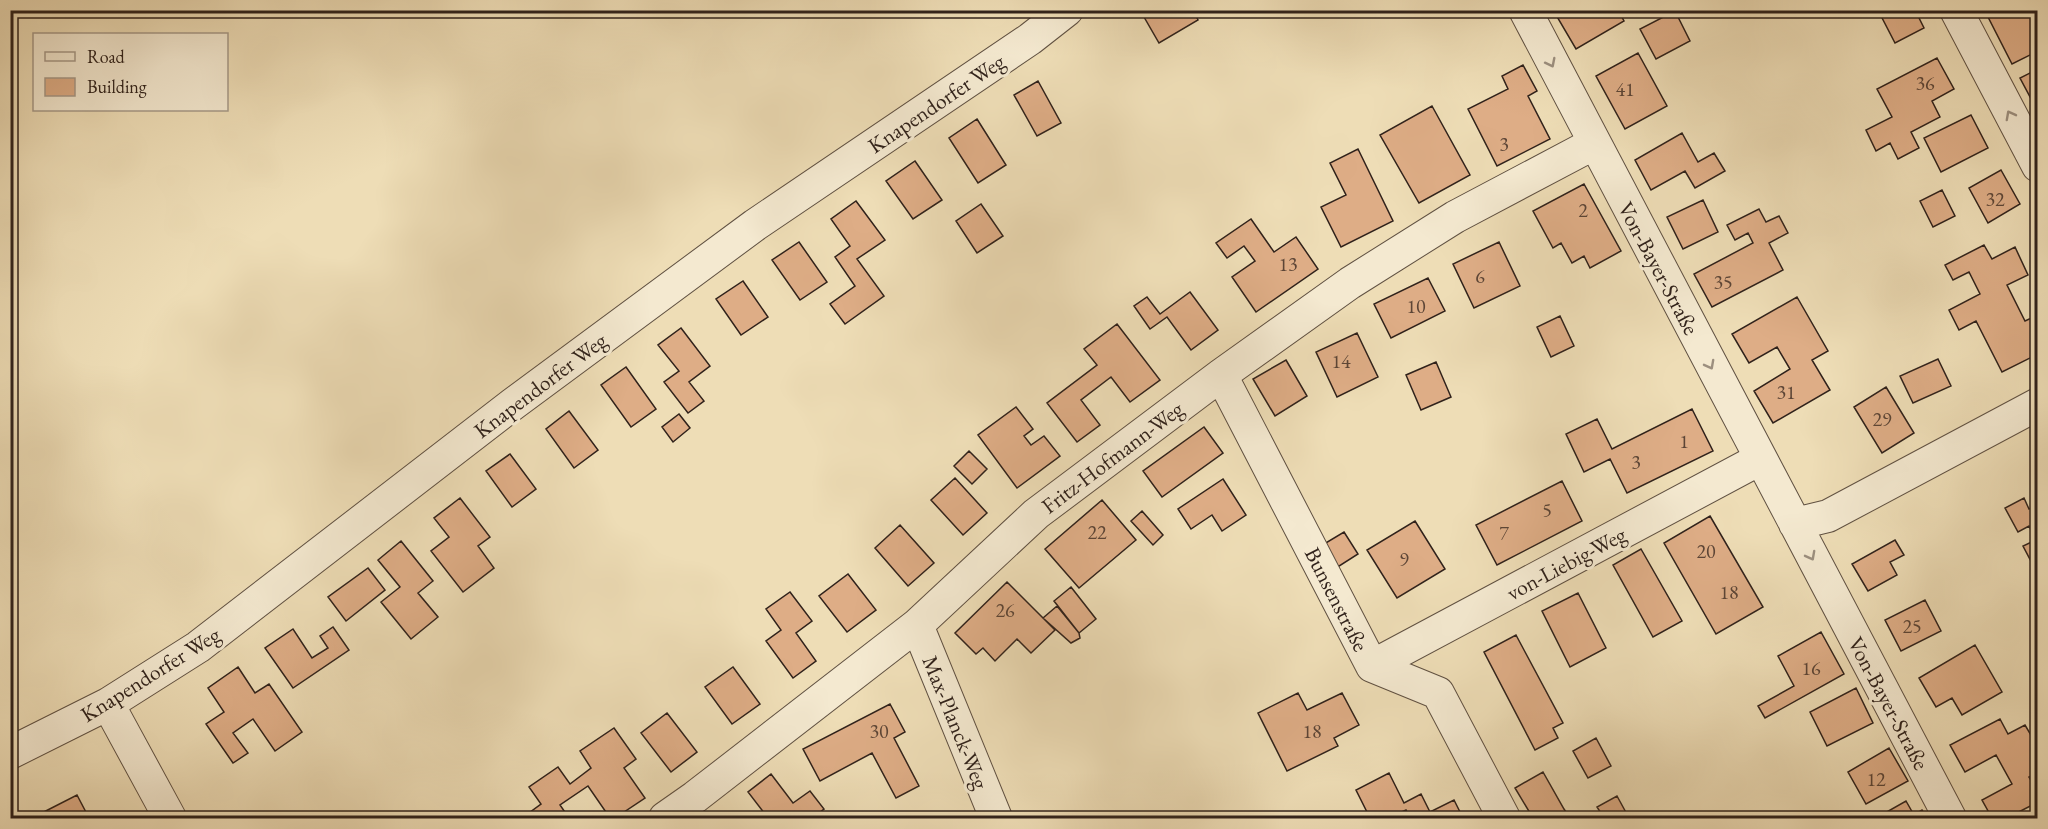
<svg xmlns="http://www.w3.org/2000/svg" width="2048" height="829" font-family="'EB Garamond',serif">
	<rect width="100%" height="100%" fill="#eeddb6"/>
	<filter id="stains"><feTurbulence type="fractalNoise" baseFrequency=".00333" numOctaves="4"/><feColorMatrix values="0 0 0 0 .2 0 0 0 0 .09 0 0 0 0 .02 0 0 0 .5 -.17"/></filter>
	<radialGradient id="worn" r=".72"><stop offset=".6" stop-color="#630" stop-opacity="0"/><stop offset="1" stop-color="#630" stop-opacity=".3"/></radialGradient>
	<path fill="#dead86" stroke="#30221b" stroke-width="1.5" d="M1140,10H1193L1198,20L1159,43Z
		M1563,10H1618L1624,21L1576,49L1556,15Z
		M1882,10H1915L1924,28L1895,43L1879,12Z
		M1992,10H2038V51L2012,64L1986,13Z
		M1675,11L1690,41L1656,59L1640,29Z
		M1638,53L1667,106L1625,129L1596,76Z
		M1937,58L1954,89L1932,101L1940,117L1911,132L1919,148L1898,159L1890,143L1876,151L1866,130L1892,117L1877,89Z
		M1523,65L1537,91L1528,96L1550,139L1497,166L1468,109L1508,89L1502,76Z
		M2038,69V112L2020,78Z
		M1038,81L1061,123L1037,136L1014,95Z
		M1432,106L1470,175L1419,203L1380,135Z
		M1971,115L1988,148L1941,172L1924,138Z
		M977,119L1006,165L978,183L949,138Z
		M1682,133L1698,162L1714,153L1725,171L1695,188L1685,171L1651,190L1635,160Z
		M1358,149L1393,221L1341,247L1321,207L1346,195L1330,163Z
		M915,161L942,200L913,219L886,181Z
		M2001,170L2020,204L1988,223L1969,188Z
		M1584,184L1621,251L1590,268L1584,256L1572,263L1561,243L1553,248L1533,211Z
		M1942,190L1955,216L1933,227L1920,201Z
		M1703,200L1718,232L1683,249L1667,217Z
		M856,201L885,240L857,259L884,296L845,324L830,304L855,286L835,257L850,246L831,219Z
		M981,204L1003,236L977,253L956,221Z
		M1759,209L1766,222L1779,216L1788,233L1769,243L1783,270L1712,307L1694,274L1753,243L1748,233L1735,240L1727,225Z
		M1251,219L1274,252L1296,237L1318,269L1256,312L1232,277L1255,261L1244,246L1227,258L1216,243Z
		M799,242L827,282L800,300L772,260Z
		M1499,242L1520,286L1474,308L1453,264Z
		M1984,245L1992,259L2015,247L2028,275L2007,285L2025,321L2038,315V354L2002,372L1976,321L1959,330L1949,310L1980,294L1969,272L1953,280L1945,265Z
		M1428,278L1445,311L1391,338L1374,304Z
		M743,281L768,317L741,335L716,299Z
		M1190,292L1218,330L1191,350L1167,317L1150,329L1134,306L1147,297L1160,314Z
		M1797,297L1828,351L1812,360L1830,390L1773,423L1754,391L1790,369L1777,347L1749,363L1732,334Z
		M1560,316L1574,346L1551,357L1537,327Z
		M1117,324L1160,380L1130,402L1111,377L1081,400L1100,425L1077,442L1047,403L1097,365L1084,349Z
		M681,328L710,366L689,382L704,401L688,413L664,382L679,371L658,345Z
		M1357,333L1378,377L1337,397L1316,352Z
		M1938,359L1951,386L1913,403L1900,376Z
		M1286,360L1307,396L1275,416L1253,379Z
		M1436,362L1451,397L1421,410L1406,375Z
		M626,367L656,409L631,427L601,385Z
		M1886,387L1914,433L1882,453L1854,407Z
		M1016,407L1033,429L1024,436L1031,445L1044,436L1060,456L1017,488L978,435Z
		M1692,409L1713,451L1627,493L1610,459L1584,472L1566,434L1597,419L1612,449Z
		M569,411L598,450L574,468L546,429Z
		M679,414L690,428L673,442L662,427Z
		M1204,427L1223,453L1162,497L1143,471Z
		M969,451L987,469L972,484L954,466Z
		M510,454L536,489L512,507L486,471Z
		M955,478L987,513L963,535L931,500Z
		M1223,479L1246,515L1222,531L1212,515L1191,529L1178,509Z
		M1562,481L1582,521L1497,565L1476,525Z
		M460,498L490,537L478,546L494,568L463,592L431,551L449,537L434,518Z
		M2024,498L2029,509L2038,505V563L2033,565L2023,546L2036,540L2029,526L2018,532L2005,508Z
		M1102,500L1136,540L1079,588L1045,549Z
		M1142,511L1163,535L1153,545L1131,521Z
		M1710,516L1763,607L1716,634L1664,543Z
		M1415,521L1445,569L1397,598L1367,550Z
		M900,525L934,563L908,586L875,548Z
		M1344,532L1358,554L1333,570L1319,547Z
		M1895,540L1904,555L1890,562L1897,575L1868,591L1852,564Z
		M401,541L433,581L418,593L438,617L411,639L381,602L400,587L378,560Z
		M1641,549L1682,621L1653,637L1613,565Z
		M368,568L385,590L346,621L328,597Z
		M848,574L876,610L847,632L819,596Z
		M1007,582L1055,630L1031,653L1017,639L995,661L983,648L976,654L955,633Z
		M1071,587L1096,619L1079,633L1054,601Z
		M790,592L812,621L796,633L816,661L793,678L766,641L781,630L766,609Z
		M1578,593L1606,648L1570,667L1542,611Z
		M1925,600L1941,631L1901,651L1885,620Z
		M1057,606L1079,633L1080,638L1071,643L1043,618Z
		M333,627L349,650L293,688L265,648L293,629L312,658L328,648L320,636Z
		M1821,632L1844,674L1765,718L1758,706L1794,686L1778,656Z
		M1516,635L1563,723L1553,728L1558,738L1535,750L1484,652Z
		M1975,645L2002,692L1962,715L1952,698L1936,707L1919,678Z
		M238,667L255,693L269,684L302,732L275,751L253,719L233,733L248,753L233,763L206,724L224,712L208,688Z
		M733,667L760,704L732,724L705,687Z
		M1856,688L1873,723L1827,746L1810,712Z
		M1298,693L1307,710L1342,693L1359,725L1334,738L1338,746L1287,771L1258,713Z
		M890,704L905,732L894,738L919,786L896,798L872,753L820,781L803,749Z
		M667,713L697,752L671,772L641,733Z
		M2000,719L2008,734L2025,725L2038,747V773L2029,777L2038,792V802L2007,818H1992L1982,800L2012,784L1996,755L1965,772L1950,745Z
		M614,728L636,759L624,768L645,798L615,818H610L588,786L560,805L569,818H522L541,804L529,787L558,767L570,784L591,768L580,751Z
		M1596,738L1611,766L1588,778L1573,751Z
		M1889,748L1908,781L1866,804L1848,772Z
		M1543,772L1564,809L1570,818H1533L1515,788Z
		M1389,773L1404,803L1421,794L1430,812L1454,800L1463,818H1410L1406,810L1388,818H1370L1356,790Z
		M771,774L793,803L810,791L824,809L812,818H768L748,792Z
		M77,795L89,818H32Z
		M1617,796L1629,818H1604L1597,807Z
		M1906,801L1914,815L1922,810L1927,818H1876Z"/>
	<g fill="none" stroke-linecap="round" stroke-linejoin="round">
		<defs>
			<path id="street" d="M1525,10L1950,818
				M1956,10L2038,166
				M1221,375L1372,666L1438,693L1504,818
				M1795,524L1828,516L2038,404
				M917,625L996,818
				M1372,666L1760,459
				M108,704L170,818
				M10,753L108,704L198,647L513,404L755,225L1030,39L1067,10
				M665,818L695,797L917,625L1036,514L1221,375L1350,283L1455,217L1593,144"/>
		</defs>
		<use href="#street" stroke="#605142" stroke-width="34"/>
		<use href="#street" stroke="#f4e9d0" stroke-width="32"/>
	</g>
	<defs><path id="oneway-chevron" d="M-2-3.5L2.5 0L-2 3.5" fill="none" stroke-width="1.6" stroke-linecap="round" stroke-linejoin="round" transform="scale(1.5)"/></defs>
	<g stroke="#9c8f7f">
		<use href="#oneway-chevron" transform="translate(1551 63) rotate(63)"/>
		<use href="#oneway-chevron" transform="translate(2010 115) rotate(-118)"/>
		<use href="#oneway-chevron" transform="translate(1710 365) rotate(62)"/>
		<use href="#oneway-chevron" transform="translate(1811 556) rotate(62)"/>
	</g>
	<g text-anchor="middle" stroke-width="6" stroke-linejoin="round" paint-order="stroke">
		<g font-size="20" fill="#5c4536">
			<text x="1925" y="90">36</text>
			<text x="1625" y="96">41</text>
			<text x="1504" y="151">3</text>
			<text x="1995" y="206">32</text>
			<text x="1583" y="217">2</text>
			<text x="1288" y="271">13</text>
			<text x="1480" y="283">6</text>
			<text x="1723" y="289">35</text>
			<text x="1416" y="313">10</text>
			<text x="1341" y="368">14</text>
			<text x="1786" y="399">31</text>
			<text x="1882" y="426">29</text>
			<text x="1684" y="448">1</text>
			<text x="1636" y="469">3</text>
			<text x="1547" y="517">5</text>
			<text x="1097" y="539">22</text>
			<text x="1504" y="540">7</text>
			<text x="1706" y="558">20</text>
			<text x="1404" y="566">9</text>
			<text x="1729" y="599">18</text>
			<text x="1005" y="617">26</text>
			<text x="1912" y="633">25</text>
			<text x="1811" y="675">16</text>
			<text x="879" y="738">30</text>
			<text x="1312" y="738">18</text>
			<text x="1876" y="786">12</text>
		</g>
		<g font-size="22" fill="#30221b" stroke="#f4e9d0">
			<text transform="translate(936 103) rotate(-34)" y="8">Knapendorfer Weg</text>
			<text transform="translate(1659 268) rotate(62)" y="8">Von-Bayer-Straße</text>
			<text transform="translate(540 385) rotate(-37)" y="8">Knapendorfer Weg</text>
			<text transform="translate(1112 457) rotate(-37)" y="8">Fritz-Hofmann-Weg</text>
			<text transform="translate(1566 563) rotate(-28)" y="8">von-Liebig-Weg</text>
			<text transform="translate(1337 599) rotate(63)" y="8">Bunsenstraße</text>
			<text transform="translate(150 674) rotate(-32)" y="8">Knapendorfer Weg</text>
			<text transform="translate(1889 703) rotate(62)" y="8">Von-Bayer-Straße</text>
			<text transform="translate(956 722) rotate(68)" y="8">Max-Planck-Weg</text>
		</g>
	</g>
	<rect width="2048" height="829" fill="none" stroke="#eeddb6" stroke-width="36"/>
	<rect x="12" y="12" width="2024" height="805" fill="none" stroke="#30221b" stroke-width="3"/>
	<rect x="18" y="18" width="2012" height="793" fill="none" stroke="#30221b" stroke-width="1.5"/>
	<rect x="33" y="33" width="195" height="78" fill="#f4e9d0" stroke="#a69988" stroke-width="1.5"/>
	<rect x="45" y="52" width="30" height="9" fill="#f4e9d0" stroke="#a69988" stroke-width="1.5"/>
	<text x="87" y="63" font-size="18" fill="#30221b">Road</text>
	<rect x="45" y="78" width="30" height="18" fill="#dead86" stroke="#a69988" stroke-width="1.5"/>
	<text x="87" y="93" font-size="18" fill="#30221b">Building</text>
	<rect width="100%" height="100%" filter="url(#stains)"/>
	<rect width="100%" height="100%" fill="url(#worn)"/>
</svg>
